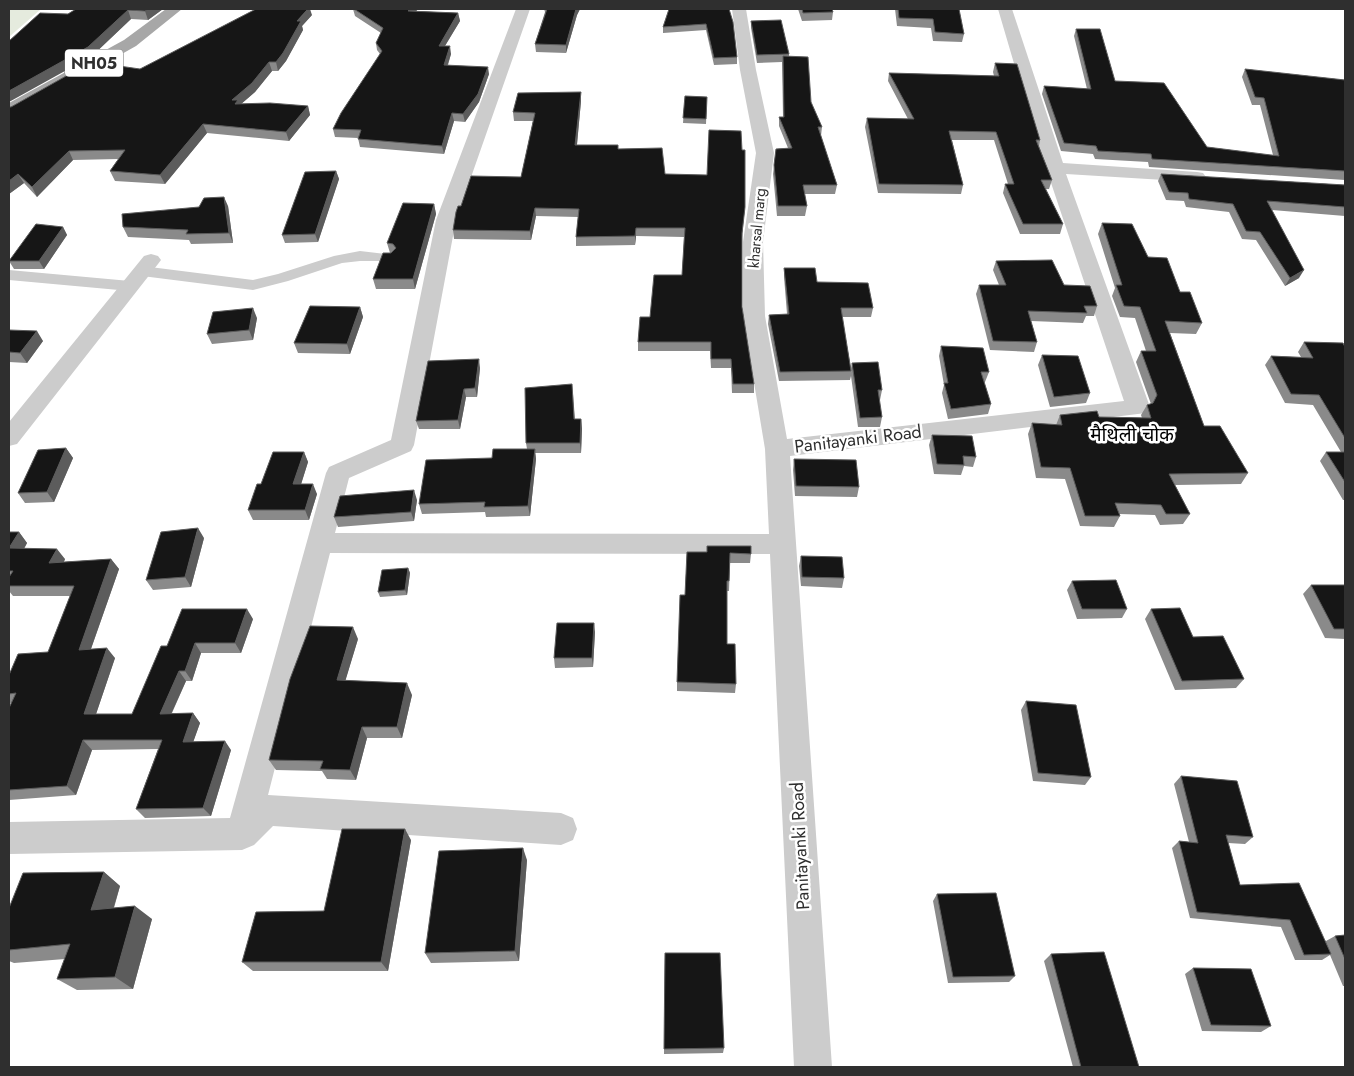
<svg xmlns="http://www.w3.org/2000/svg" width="1354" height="1076" font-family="Jost,'Noto Sans Devanagari',sans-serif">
	<rect width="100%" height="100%" fill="#fff"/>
	<path fill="#e5ebde" d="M9,9H41L9,37Z"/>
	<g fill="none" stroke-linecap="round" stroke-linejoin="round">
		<path fill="#ccc" fill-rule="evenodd" d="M360,251L394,255L397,258L394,261H360L342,263L288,281L253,290L142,276L137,274L134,271L137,268L142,266L253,280L278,274L334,256Z
			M9,270L130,281L136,283L138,286L136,289L130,291L9,280Z"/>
		<path fill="#ccc" fill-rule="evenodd" d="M516,9H530L456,220L414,445L411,451L349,478L335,533L769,534L765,449L743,316V242L756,153L740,70L732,9H746L756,70L774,153L763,242L765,316L787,439L1124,401L1035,135L998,9H1012L1063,163L1197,172L1203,173L1206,177L1203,181L1197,182L1066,174L1150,407L1146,413L790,456L832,1067H794L770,554L330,553L268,795L561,813L573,818L577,829L573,840L561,845L273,826L254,845L242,850L9,854V822L230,818L326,473L329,467L391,440L436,220Z
			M151,254L158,256L161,260L158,264L17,444L9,446V422L144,256Z"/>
		<path fill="#a7a7a7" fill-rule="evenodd" d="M166,9H182L136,46L15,114L9,115V103L124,40Z"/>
	</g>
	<path fill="#8a8a8a" d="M76,9H163L148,20L131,19L92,56L68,14Z
		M353,9H418L416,11L458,13L460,21L445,46L451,54L448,65L489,74L479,102L465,122L454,121L444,154L360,147L358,138L335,137L333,129L380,54L377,50L376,43L381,33L355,16Z
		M544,9H580L577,15L566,53L536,52L535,44L545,12Z
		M729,9L737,57V64L714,65L706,30L663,33V27Z
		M798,9H832L833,12L832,20L802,21Z
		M895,9H959L964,34L962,42L933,41L931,28L897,26Z
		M312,15L302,26L303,30L286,61L278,71H272L255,92L241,104L308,106L310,115L289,141L207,133L165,184L115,181L110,171L118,159L73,160L37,197L24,183L9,194V107L140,69Z
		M751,21L789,54V56L822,127L821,136L837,185L835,194H804L807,206L805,216H777L773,174L776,149L788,148L779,126V117H783L782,62L757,63L751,28Z
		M1076,29L1115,81L1207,147L1273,155L1260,105H1252L1242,77L1245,69L1345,80V180L1149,167L1148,162L1095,159L1093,154L1061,151L1042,94L1044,86L1087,89L1074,36Z
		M995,63L1040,140L1039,146L1052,180L1049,189H1046L1063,224L1060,234H1020L1003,193L1005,184H1008L994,140H952L963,185L961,194L878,193L865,127L867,118L908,119L888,81L889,73L994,76L993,72Z
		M685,96L707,97L706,124L683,123Z
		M581,101L577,145L618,149L665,174L745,207L742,238V307L754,384V393H732L731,368H711L710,351H638V342L650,317L682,275L684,237L636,236L635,245L576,246V237L578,217L536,216L531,240L454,239L453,230L461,206L521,177L533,121H514L513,112Z
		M336,171L339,179L318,242L285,243L282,235Z
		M1161,174L1345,185V216L1272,210L1299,278L1285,286L1256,240L1242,239L1229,212L1186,207L1184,201L1166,200L1158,181Z
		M434,204L436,214L415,289H376L373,279L390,253L387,243Z
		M228,206L233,243L191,244L189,240L128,237L123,227Z
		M1102,223L1148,257L1180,292L1202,323L1196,334L1170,333L1204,426L1248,473L1241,484L1175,485L1190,514L1183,524L1160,525L1155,515L1119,514L1120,516L1114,527L1080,526L1065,479L1036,478L1028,434L1032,423L1056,425L1060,415L1099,417L1142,418L1141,415L1147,405L1151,404L1136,362L1141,351H1146L1135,318L1120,317L1112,296L1115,288L1098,234Z
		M63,227L67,235L44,269H14L9,261Z
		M996,261L1097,306L1094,316H1086L1083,323L1031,321L1037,342L1034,352L990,350L976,294L979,285H999L993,270Z
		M784,268L817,282L873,308L871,317H842L851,368L852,363L882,390L880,400H879L882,417L880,427H858L851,376L850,380L779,381L768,324L769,315L787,314L784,277Z
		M360,307L363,317L350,354L298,353L294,343Z
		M257,318L253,340L212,344L207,334Z
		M9,330L43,341L27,363L9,362Z
		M1304,342L1345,347V500H1343L1320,461L1326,452H1341L1313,405L1285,403L1265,365L1271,356L1301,357L1298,352Z
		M941,346L989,372L985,382H984L991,404L988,414L948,419L942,393L944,385L939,356Z
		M1042,355L1090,393L1086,403L1050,407L1038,365Z
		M480,368L477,397H466L460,429H419L416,421Z
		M573,394L575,419H581L582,429L581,453H535L536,459L530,516L486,517L485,512L422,514L419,504L492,458L527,449L526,443Z
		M932,435L976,457L973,467L964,466L961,475L934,474L929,445Z
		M66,448L73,458L54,502L25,503L18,493Z
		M304,452L308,462L301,484L317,494L309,520H253L248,510L261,484Z
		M794,459L859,487L857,497L795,496L793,470Z
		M417,500L414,521L338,527L334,517Z
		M9,532H19L27,543L24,549L65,559L64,562L111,559L119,569L91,649L115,658L96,714H132L167,646L253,619L241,653H201L192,681H186L172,713H193L200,723L193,742L231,750L211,816L145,818L136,809L158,749L92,750L76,795L9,800V708L11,704L9,702V675L48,652L70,596H13L9,591Z
		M204,538L191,587L153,590L146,580Z
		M687,552L751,554L750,563H730L729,591H727V644L736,684L735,693L677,691V682L685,595Z
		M801,556L844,578L842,588L801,586L799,566Z
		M408,568L410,573L407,595L380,597L378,592Z
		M1072,581L1127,609L1122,618L1077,619L1067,590Z
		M1311,585H1345V639L1325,638L1303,594Z
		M1151,609L1193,637L1244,679L1236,688L1175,690L1145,619Z
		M595,632L593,667L555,668L554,658Z
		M358,639L345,681L412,695L402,738H367L356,780L327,779L322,771L276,770L269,760Z
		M1026,701L1091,777L1085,785L1033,781L1021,710Z
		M1181,776L1253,837L1245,844L1228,843L1240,885L1326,941L1335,936L1345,935V986H1343L1330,955L1322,960H1295L1281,927L1190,918L1172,848L1179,841L1189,842L1174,784Z
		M411,840L388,971H253L242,962L324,911Z
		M527,860L519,961L431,963L425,953Z
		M104,872L120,886L114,908L152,919L133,989L77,990L57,979L65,959L14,963L9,961V908Z
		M937,894L1015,976L1009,982L948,983L933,901Z
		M665,953L724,1048L723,1053L664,1054Z
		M1051,954L1139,1067H1073L1044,961Z
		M1193,968L1271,1026L1261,1032L1202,1031L1185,974Z"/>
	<path fill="#5c5c5c" d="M149,9H163L148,20L145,11Z
		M308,9H310L312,15L302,26L303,30L286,61L278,71L276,62L297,21Z
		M410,9H418L410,18L408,11Z
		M576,9H580L577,15L566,53V45Z
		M128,10L131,19L92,56L9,102V91Z
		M458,13L460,21L440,54L439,46Z
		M450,46L451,54L445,73L444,65Z
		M269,62L272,71L255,92L240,105L241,109L232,100Z
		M488,67L489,74L479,102L465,122L463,114Z
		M581,92V101L576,154L575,145Z
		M308,106L310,115L289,141L286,132Z
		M452,113L454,121L444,154L442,146Z
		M203,124L207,133L165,184L160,175Z
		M69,151L73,160L37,197L32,187Z
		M336,171L339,179L318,242L315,234Z
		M18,174L24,183L9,194V181Z
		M224,197L228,206L233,243L229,233Z
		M434,204L436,214L415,289L413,279Z
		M535,208L536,216L531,240L530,231Z
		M63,227L67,235L44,269L39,261Z
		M636,228V236L635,245V236Z
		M1304,270L1299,278L1285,286L1290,278Z
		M360,307L363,317L350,354L347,344Z
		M253,308L257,318L253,340L249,330Z
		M37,331L43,341L27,363L20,353Z
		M479,359L480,368L477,397L475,388Z
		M464,389L466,397L460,429L458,420Z
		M581,419L582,429L581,453L580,443Z
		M66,448L73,458L54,502L47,492Z
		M535,449L536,459L530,516L528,506Z
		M304,452L308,462L298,494L293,484Z
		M313,484L317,494L309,520L305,510Z
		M414,490L417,500L414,521L411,512Z
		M198,528L204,538L191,587L185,577Z
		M19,532L27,543L18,559L9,548Z
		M57,549L65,559L58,574L49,563Z
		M111,559L119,569L87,660L79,650Z
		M408,568L410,573L407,595L405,590Z
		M247,609L253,619L241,653L235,643Z
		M594,623L595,632L593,667L592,658Z
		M353,627L358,639L342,692L337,680Z
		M195,643L201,653L192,681L185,671Z
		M107,648L115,658L93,723L84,714Z
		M179,671L186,681L167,723L160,714Z
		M407,683L412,695L402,738L397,727Z
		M193,713L200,723L190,751L183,742Z
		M362,727L367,738L356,780L350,770Z
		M83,740L92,750L76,795L67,786Z
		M225,741L231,750L211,816L203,808Z
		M405,829L411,840L388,971L381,962Z
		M523,848L527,860L519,961L515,951Z
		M104,872L120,886L109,923L91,910Z
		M135,906L152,919L133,989L115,977Z"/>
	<path fill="#161616" stroke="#5c5c5c" d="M76,9H149L145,11L128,10L88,47L9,91V41L40,13L68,14Z
		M256,9H308L297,21H301L283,53L276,62H269L252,83L232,100H238L235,104L270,103L308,106L286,132L203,124L160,175L110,171L125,150L69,151L32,187L18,174L9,181V107H11L91,62L140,69Z
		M354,9H410L408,11L458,13L439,46H450L444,65L488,67L478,94L463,114L452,113L442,146L358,139L361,130L333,129L341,113L382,51L376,43L383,28Z
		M547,9H576L566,45L535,44Z
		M669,9H729L733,22L737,57L714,58L706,24L663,27Z
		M802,9H832L833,12L803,13Z
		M898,9H959L964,34L935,32L933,19L899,18Z
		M781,20L789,54L757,55L751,21Z
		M1076,29H1100L1115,81L1164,83L1207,147L1279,156L1264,98L1255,97L1245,69L1345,80V171L1152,159L1151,154L1098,151L1096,146L1064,143L1044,86L1091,89Z
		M783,56L808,57L811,102L822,127H818L837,185H803L807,206H778L774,165L776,149L792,148L779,117H784Z
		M995,63L1017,64L1040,140H1036L1052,180H1041L1063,224H1023L1005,184H1014L996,132L949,131L963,185L879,184L867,118L914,119L889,73L999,76Z
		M581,92L575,145H618V149L662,148L665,174L707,175L709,130L741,131L742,150H745V207L742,233V307L754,384H733L731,359H711V342H638L640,317H650L654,275H682L685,228H636L635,236L576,237L579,209L535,208L530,231L453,230L456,212L458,206H461L471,176L521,177L535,113L513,112L518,93Z
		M685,96L707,97L706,119L683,118Z
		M336,171L315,234L282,235L305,172Z
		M1161,174L1345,185V207L1267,201L1304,270L1290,278L1260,232L1246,231L1233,204L1189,199L1188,193L1169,192Z
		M224,197L229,233L186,234L188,230L123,227L122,214L199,207L204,198Z
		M403,203L434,204L413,279H373L383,253H391L396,248L393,244L387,243Z
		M1102,223L1132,224L1148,257L1167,258L1180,292H1190L1202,323L1165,321L1204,426H1220L1248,473L1169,474L1190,514H1166L1161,505L1115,503L1120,516H1085L1070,468L1041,467L1032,423L1062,425L1060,415L1097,411L1099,417L1151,418L1147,405L1153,403L1157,395L1141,351H1156L1140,307L1124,306L1116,285H1122Z
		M36,224L63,227L39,261H9Z
		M1052,260L1064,285L1090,286L1097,306H1084L1087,313L1028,311L1037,342L993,341L979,285H1006L996,261Z
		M784,268H815L817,282L868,283L873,308H841L851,371L780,372L769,315L789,314Z
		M310,306L360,307L347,344L294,343Z
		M253,308L249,330L207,334L213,312Z
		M9,330L37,331L20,353L9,352Z
		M1304,342L1343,343L1345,347V438L1319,395L1291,394L1271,356L1313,358Z
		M941,346L983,348L989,372H981L991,404L951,409L944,383H948Z
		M1042,355L1078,356L1090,393L1054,397Z
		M479,359L475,388L464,389L458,420L416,421L428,361Z
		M878,362L882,390H878L882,417L860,418L852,363Z
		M572,384L574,419H581L580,443H526L525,388Z
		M932,435L972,436L976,457L963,456L964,465L937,464Z
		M66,448L47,492L18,493L38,450Z
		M493,449H535L528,506L484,507L485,502L419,504L426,460L492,458Z
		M273,452H304L293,484H313L305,510H248L257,484H261Z
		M1326,452H1345V482Z
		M794,459L856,460L859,487L796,486Z
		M414,490L411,512L334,517L340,496Z
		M198,528L185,577L146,580L161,532Z
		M9,532H19L9,548L57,549L49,563L111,559L79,650L107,648L84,714H132L161,646H167L182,609H247L235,643H195L185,671H179L160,714L193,713L183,742L225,741L203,808L136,809L162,740H83L67,786L9,790V708L16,693L9,694V675L18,654L48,652L74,586H9V577L13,571H9Z
		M707,546H751V554L730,553L729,581H727V644H735L736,684L677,682L680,595H685L687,552H707Z
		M801,556L842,557L844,578L802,577Z
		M408,568L405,590L378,592L382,570Z
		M1116,580L1127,609H1082L1072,581Z
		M1311,585H1345V629H1334Z
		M1180,608L1193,637L1223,636L1244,679L1182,681L1151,609Z
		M557,623H594L592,658H554Z
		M310,626L353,627L337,680L407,683L397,727H362L350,770L320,769L323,761L269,760L290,679Z
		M1026,701L1076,705L1091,777L1038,773Z
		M1181,776L1237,781L1253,837L1226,835L1240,885L1299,883L1331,954L1304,955L1290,920L1197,912L1179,841L1198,843Z
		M342,829H405L381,962H242L256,912L324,911Z
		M523,848L515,951L425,953L439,851Z
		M104,872L91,910L135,906L115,977L57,979L70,944L9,950V908L23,873Z
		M996,893L1015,976L953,977L937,894Z
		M1345,935V959L1335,936Z
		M1104,952L1139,1067H1081L1051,954Z
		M665,953H720L724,1048L664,1049Z
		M1193,968L1251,969L1271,1026L1211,1025Z"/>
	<g text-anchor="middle" stroke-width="5" stroke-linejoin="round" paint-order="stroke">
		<g font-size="15" fill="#2f2f2f" stroke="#fff">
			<text transform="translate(757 228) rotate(-85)" y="5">kharsal marg</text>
		</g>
		<rect fill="#fff" stroke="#6d6d6d" stroke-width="1" x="65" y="49.5" width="58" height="27" rx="4"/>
		<g font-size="16" font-weight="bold" fill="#2f2f2f">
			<text x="94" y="69">NH05</text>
		</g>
		<g font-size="18" fill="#2f2f2f" stroke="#fff">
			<text transform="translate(858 439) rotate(-7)" y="6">Panitayanki Road</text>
			<text transform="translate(800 846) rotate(-93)" y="6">Panitayanki Road</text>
		</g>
		<g font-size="19" fill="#000" stroke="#fff">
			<text x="1132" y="441">मैथिली चोक</text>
		</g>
	</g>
	<rect width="1354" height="1076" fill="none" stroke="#2f2f2f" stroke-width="20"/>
</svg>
